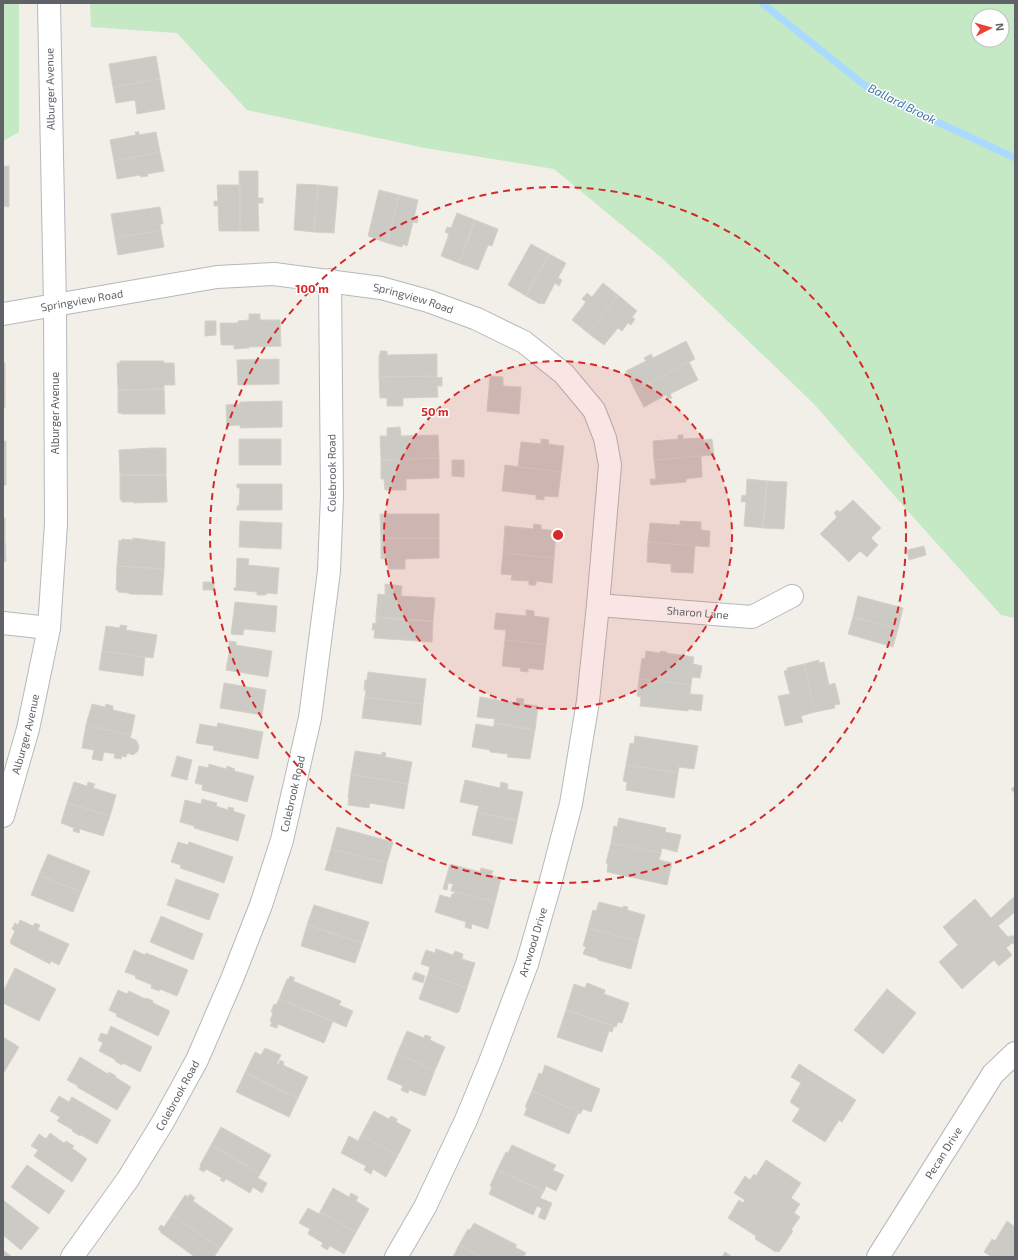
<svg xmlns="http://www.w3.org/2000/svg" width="1018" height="1260" font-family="'Exo 2',sans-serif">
	<rect width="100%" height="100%" fill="#f1efe8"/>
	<path fill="#c5e8c5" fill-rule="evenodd" d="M3,3H19V132L3,141Z
		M90,3H1015V618L1001,615L922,527L814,404L663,259L554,169L425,148L247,110L177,33L91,27ZM978,16H1002V40H978Z"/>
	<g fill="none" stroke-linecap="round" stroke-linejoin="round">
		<path stroke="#aadaff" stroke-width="7" d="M762,3L873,92L1015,158"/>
	</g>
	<path fill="#cccac5" stroke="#d6d1c6" d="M156,56L160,79L113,87L109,64Z
		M160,79L165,109L137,114L135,100L116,103L113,87Z
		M135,132H139V135L156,132L160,152L114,161L110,140L136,135Z
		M160,152L164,171L147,174L148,176L141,177L140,175L117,179L114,161Z
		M3,166H9V207L3,206Z
		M239,171H258V198H263V203H258L259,231H240Z
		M297,184L318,185L314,232L294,230Z
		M217,185H240V231H219L218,206H214V201H218Z
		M318,185L338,187L334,233L314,232Z
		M379,190L399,195L387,243L368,236Z
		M399,195L418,200L414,218L418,219L417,223L413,222L407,246L403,244L402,247L387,243Z
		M160,207L163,224H160L161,230L115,238L111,214Z
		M457,213L475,220L459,263L441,256L449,234L445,232L447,227L451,228Z
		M475,220L498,229L492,246L488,245L478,270L459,263Z
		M161,230L164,247L118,255L115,238Z
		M531,244L549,254L526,296L508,285Z
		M549,254L566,263L558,278L562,280L559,286L555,283L544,304L541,303L540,304L526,296Z
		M603,283L618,295L588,333L572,320L586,302L582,299L587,293L592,297Z
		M618,295L637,311L632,317L635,319L631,325L628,323L622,331L618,328L604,345L588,333Z
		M249,314H260V320H280L281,346L249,347V348L234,349V345H221L220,323H238V321L249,320Z
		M205,321H216V335L205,336Z
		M686,341L695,359L635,390L626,371L646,361L644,358L651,354L653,358Z
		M380,351H387V355L437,354V376L379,377V355H380Z
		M279,359V384L238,385L237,360Z
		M120,361H164V363H174L175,385H164V389L118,390L117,363H120Z
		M689,362L698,380L670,394L672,398L668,399L666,395L644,407L635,390Z
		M3,363H5V387H3Z
		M437,376V378L442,377V386H437L438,397L403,398V406H387V398H380L379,377Z
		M490,376L503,377V386L521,387L519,414L487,411Z
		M3,387H5V408H3Z
		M164,389L165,414H121L122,413H118V390Z
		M282,401V427L240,428V425L227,426L226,405L240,404V402Z
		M400,427L401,436L438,435L439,458L381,460L380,436H387V428Z
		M678,435H683V439L700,438V436L703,435L704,440L712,439L714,455L654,460L653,441L678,439Z
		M239,439H281V465H239Z
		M541,439L549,440L548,444L564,446L561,472L518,467L521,442L541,444Z
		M3,441H6V462H3Z
		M151,448H166V475H120L119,450Z
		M701,456L702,477L686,479V482L651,485L650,479H656L654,460Z
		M439,458V478L406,479V490H385L384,479H381V460Z
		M452,460H464V477L452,476Z
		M3,462H6V485H3Z
		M505,465L561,472L558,497L544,496V500L536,499V495L502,491Z
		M120,475H166L167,502L134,503V502H122V500H120Z
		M747,479L767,481L763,528L744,526L746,502H741L742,495L746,496Z
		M767,481L787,482L784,529L763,528Z
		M237,484H282V510H237V506H239L240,488H237Z
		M853,500L867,514L834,547L820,534L837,517L834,513L837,510L840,512Z
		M380,514H439V538H381Z
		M867,514L881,528L871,538L878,545L867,557L860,551L849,562L834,547Z
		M3,518H5V539H3Z
		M240,521L282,523L281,549L239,547Z
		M680,521L701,522V530L710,531L709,547L648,542L650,523L680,525Z
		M534,524L541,525V529L556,531L554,558L503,553L505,526L533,529Z
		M133,538L165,542L164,569L117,566L119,540L121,541L122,539L133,540Z
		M381,538H439V558L405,559V569H388V558L381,559Z
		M3,539H5L6,561L3,562Z
		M648,542L695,546L693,573L671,572V564L647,562Z
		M924,546L926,555L909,560L907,550Z
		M503,553L554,558L552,583L536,581V585H529V581L511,580L512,575L501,574Z
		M237,558L249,559L248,565L279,568L277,594L266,593V595H257V592L234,590V588H236Z
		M117,566L164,569L162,595L129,594V593L118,592V590H116Z
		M203,582H214V590H203Z
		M385,584L402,586L401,596L435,598L433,621L376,617L378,594L385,595Z
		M858,596L903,608L898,629L853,617Z
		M235,602L277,606L275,632L244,629L243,635L231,634Z
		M526,610L534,611V616L549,618L546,645L505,640L506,630L494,629L496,613L526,616Z
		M376,617L433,622L432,642L374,638L375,630H372L373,623L376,624Z
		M853,617L898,629L893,647L848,634Z
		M120,625L127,626L126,630L157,635L153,658L102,651L106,626L120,628Z
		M505,640L546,645L543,670L528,668V672L520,671L521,668L502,666Z
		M229,641L236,642V645L272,651L268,677L226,670L230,647H229Z
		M102,651L145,657L143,676L99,670Z
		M646,651L660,653V651L667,652L666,653L694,657L693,664L702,666L700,678L692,677L691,685L639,679L642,658L645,659Z
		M819,660V663L824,662L829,685L835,683L840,704L834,705L835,708L815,712L804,664Z
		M804,664L815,712L801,716L803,722L785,726L778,696L790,694L784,671L788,670L787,668Z
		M368,672L426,679L423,704L365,697L366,690H364L365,680H367Z
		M639,679L691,685L690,694L703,695L701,711L688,709V711L640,706L641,697L637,696Z
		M224,683L266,690L262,715L220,708Z
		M365,697L423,704L421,725L362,718Z
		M480,697L516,703L517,698L524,699L523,704L538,706L535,730L494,723L495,719L477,717Z
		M92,704L105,707L106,704L113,706V710L135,715L131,735L86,725Z
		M218,723L263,732L258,759L213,750L214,746L196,743L200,724L217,727Z
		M494,723L535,730L530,759L507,757L508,754L490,752V750L472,747L476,724L494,727Z
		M86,725L131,735L130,738L136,740L139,746L138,751L133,755L127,753L126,757L122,756L121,759L114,758L115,754L104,752L102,761L92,759L94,750L82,748Z
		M635,736L698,746L694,769L679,767L678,773L626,765L630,743L634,744Z
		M355,751L382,755V752L386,753L385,757L412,762L408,784L351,774Z
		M177,756L192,760L187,780L171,776Z
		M209,764L226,769L227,766L235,769L234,771L254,776L247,802L202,790L203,785L195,783L199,766L208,768Z
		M626,765L678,773L674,798L626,790L627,782L623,781Z
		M351,774L408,784L404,809L370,803L369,808L348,805L349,797H348Z
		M465,780L500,788L501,782L508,784L507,789L523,792L517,821L477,812L479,806L460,802Z
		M74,782L87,786L88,782L95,784L93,788L116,795L110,816L67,803Z
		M1015,786V794L1011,789Z
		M202,799L217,803L216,806L228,810V807L234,808L233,811L245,815L238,841L194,828V826L180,822L185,800L201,804Z
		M67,803L110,816L103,836L80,829L79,833L73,831L74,828L61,823Z
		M477,812L517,821L512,844L472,835Z
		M619,818L666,828L665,832L681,835L677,852L662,848L661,853L611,843L614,826L617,827Z
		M337,827L393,842L387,863L331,849Z
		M178,842L188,845L189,842L233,857L224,883L180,868L181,865L171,862Z
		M611,843L661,853L659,860L672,863L667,885L607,872L608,864L606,863Z
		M331,849L387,863L382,884L325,870Z
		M48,854L90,871L81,892L39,875Z
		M450,864L480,872L481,868L493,871L491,875L501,878L495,902L451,891L453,884L448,883L447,890L443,889Z
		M39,875L81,892L73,912L31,895Z
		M176,879L219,894L209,920L167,905Z
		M455,892L495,902L488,929L472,924L471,929L465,927L466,922L435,912L440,895L451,898L452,894H454Z
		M1015,896V912L998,926L1009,938V936H1015V944L1012,943L1006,948L1012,955L999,966L994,960L962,989L939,962L958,945L943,927L975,899L991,918Z
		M599,902L623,908V906L628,907L627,910L645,915L638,941L588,928L593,910L596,911Z
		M314,905L369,922L362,943L307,925Z
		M161,916L203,934L193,960L150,942Z
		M20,920L33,926L35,923L40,925L38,930L69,944L59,965L51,961L50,964L11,944V943L10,942L15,931L12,929L15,923L18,925Z
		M307,925L362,943L355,963L301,946Z
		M588,928L638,941L631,969L598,960L599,959L583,954L586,947L583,946Z
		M436,949L453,955L455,951L463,954L462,959L475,963L467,988L428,974L430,967L421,964L426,950L435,953Z
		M134,950L145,955L146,953L188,970L177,996L160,989L159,991L151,988L152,985L135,978L136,976L125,972Z
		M15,968L56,989L39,1021L3,1003V992Z
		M415,972L425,976L423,983L412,979Z
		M428,974L467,988L459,1012H457V1013L419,999Z
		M290,976L295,978L293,981L341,1001L339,1005L353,1011L346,1027L279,999L287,979H289Z
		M587,983L605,990L604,994L629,1003L622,1023L618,1022L616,1027L566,1010L574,984L585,988Z
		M887,989L916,1013L883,1054L854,1030Z
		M118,990L127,994L129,991L145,999L146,998L153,1001V1003L170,1011L158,1036L116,1016L117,1014L109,1010Z
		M279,999L333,1021L324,1043L278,1024L277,1028L270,1026L272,1022L270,1021L273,1013L271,1012L274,1004L276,1005Z
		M566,1010L614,1026L612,1032L609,1031L602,1052L557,1037Z
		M111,1026L152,1047L140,1072L123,1063L122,1065L115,1061L116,1060L99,1051L103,1043L98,1040L101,1033L107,1035Z
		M407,1031L424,1038L425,1035L431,1037L430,1040L445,1047L435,1070L397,1054Z
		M3,1037L19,1047L3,1074Z
		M265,1048L281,1055L277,1063L279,1064L280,1060L284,1062L283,1065L308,1077L298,1098L245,1073L255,1052L261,1055Z
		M397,1054L435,1070L425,1096L409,1090L408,1093L401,1090L403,1086L387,1079Z
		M80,1057L108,1074L109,1072L116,1076L115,1077L131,1087L117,1110L77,1087L78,1086L67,1080Z
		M799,1064L856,1100L842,1122L839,1120L825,1142L792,1121L800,1109L790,1102L801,1083L791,1077Z
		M545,1065L600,1089L591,1112L583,1109L581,1113L532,1091L539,1073L542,1074Z
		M245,1073L298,1098L289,1117L236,1092Z
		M532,1091L581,1113L580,1114L578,1113L569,1134L524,1115L527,1108L525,1107Z
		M59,1096L69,1102L72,1097L111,1120L97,1144L81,1135L80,1136L72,1131L73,1130L57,1121L60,1117L50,1111Z
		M374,1111L389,1119L391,1116L397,1119L396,1122L411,1130L398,1155L361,1135Z
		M221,1127L271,1155L260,1174L211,1145Z
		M50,1133L64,1143L66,1141L74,1146L72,1148L87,1159L72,1182L34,1156L38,1150L31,1146L39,1134L46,1139Z
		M361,1135L398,1155L386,1177L373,1169L371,1174L364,1170L366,1166L341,1153L349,1136L358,1141Z
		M211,1145L260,1174L258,1178L267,1183L262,1193L253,1187L250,1193L226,1179L224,1182L220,1180L222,1178L206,1169L204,1172L199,1169L201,1166L200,1165Z
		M512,1145L556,1165L553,1170L564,1175L556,1191L546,1186L544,1191L497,1170L506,1152L508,1153Z
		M766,1160L801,1183L791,1198L800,1204L794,1213L800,1217L791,1230L793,1231L779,1252L777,1251L776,1252L755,1239L756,1236L728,1218L739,1200L743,1203L745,1200L734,1193L745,1176L750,1180L754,1174L756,1176Z
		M27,1165L65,1191L49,1214L11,1187Z
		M497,1170L544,1191L540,1198L552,1203L545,1220L538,1217L542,1208L537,1206L533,1215L489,1194L492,1187L490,1186Z
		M333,1188L349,1197L351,1193L358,1197L356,1201L369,1209L356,1232L320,1212Z
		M190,1194L195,1198L193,1201L233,1229L220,1248L172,1215L185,1195L188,1197Z
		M3,1200L39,1228L21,1250L3,1235Z
		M308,1208L319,1214L320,1212L356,1232L344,1254L330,1246L327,1250L321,1246L323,1243L308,1234L310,1229L299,1223Z
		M172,1215L220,1248L214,1257H195L160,1232L161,1231L158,1229L161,1225L164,1227Z
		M1007,1221L1015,1227V1257H992L984,1252L992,1239L995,1241Z
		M474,1223L517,1245L515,1247L526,1253L523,1257H482L459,1245L468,1229L470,1230Z
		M459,1245L482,1257H453Z
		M3,1250L12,1257H3Z
		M725,1252L732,1257H722Z"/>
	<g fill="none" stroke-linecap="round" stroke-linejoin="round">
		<defs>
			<g id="minor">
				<path id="s1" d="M3,314L217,277L274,274L381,288L428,301L477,319L524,342L564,374L594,410L605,438L610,465L598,605L588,701L571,804L550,884L527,964L490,1062L466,1120L425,1207L396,1257"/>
				<path id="s2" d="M598,605L752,617L792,596"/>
				<path d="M3,623L49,628"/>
				<path id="s3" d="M3,816L28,729L49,628L56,524L55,305L49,3"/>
				<path id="s4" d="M72,1257L128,1179L163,1122L197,1060L232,979L261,905L282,840L310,718L329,571L332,496L330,280"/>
				<path id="s5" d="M878,1257L993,1074L1015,1053"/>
			</g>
		</defs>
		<use href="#minor" stroke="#b5b8bc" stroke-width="24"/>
		<use href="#minor" stroke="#fff" stroke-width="22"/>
	</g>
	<circle cx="558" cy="535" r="174" fill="#d62828" fill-opacity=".12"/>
	<g fill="none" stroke="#d62828" stroke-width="2" stroke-dasharray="7 5">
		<circle cx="558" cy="535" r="174"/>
		<circle cx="558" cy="535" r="348"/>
	</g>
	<g text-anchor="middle" stroke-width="3" stroke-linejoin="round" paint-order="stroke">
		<g font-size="11" fill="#5f6368" stroke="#fff">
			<text transform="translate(50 89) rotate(-91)" y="4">Alburger Avenue</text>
			<text dy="4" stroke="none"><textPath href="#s1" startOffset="416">Springview Road</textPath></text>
			<text dy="4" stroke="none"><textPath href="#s1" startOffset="80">Springview Road</textPath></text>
			<text transform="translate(55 413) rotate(-90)" y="4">Alburger Avenue</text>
			<text dy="4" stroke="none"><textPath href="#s4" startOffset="841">Colebrook Road</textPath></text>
			<text dy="4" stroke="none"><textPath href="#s2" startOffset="100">Sharon Lane</textPath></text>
			<text dy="4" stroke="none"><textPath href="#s3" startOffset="85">Alburger Avenue</textPath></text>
			<text dy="4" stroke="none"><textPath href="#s4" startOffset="517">Colebrook Road</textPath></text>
			<text transform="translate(533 942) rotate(-73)" y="4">Artwood Drive</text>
			<text dy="4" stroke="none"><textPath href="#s4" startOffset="193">Colebrook Road</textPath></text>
			<text dy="4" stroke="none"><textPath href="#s5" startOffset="123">Pecan Drive</textPath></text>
		</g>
		<g font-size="12" font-style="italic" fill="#4174aa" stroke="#fff">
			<text transform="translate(902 104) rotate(27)" y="4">Ballard Brook</text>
		</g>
	</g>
	<circle cx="558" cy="535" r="6" fill="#d62828" stroke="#fff" stroke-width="2"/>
	<g font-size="12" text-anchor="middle" font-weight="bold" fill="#d62828" stroke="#fff" stroke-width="3" stroke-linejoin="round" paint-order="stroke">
		<text x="312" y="293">100 m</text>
		<text x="435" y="416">50 m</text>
	</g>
	<rect width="1018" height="1260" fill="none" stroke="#5f6368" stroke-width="8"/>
	<g transform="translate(990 28) rotate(84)"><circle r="19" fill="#ffffff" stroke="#bfc1c3"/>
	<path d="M0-3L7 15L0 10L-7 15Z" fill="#ea4335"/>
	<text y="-6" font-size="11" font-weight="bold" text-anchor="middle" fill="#5f6368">N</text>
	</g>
</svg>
